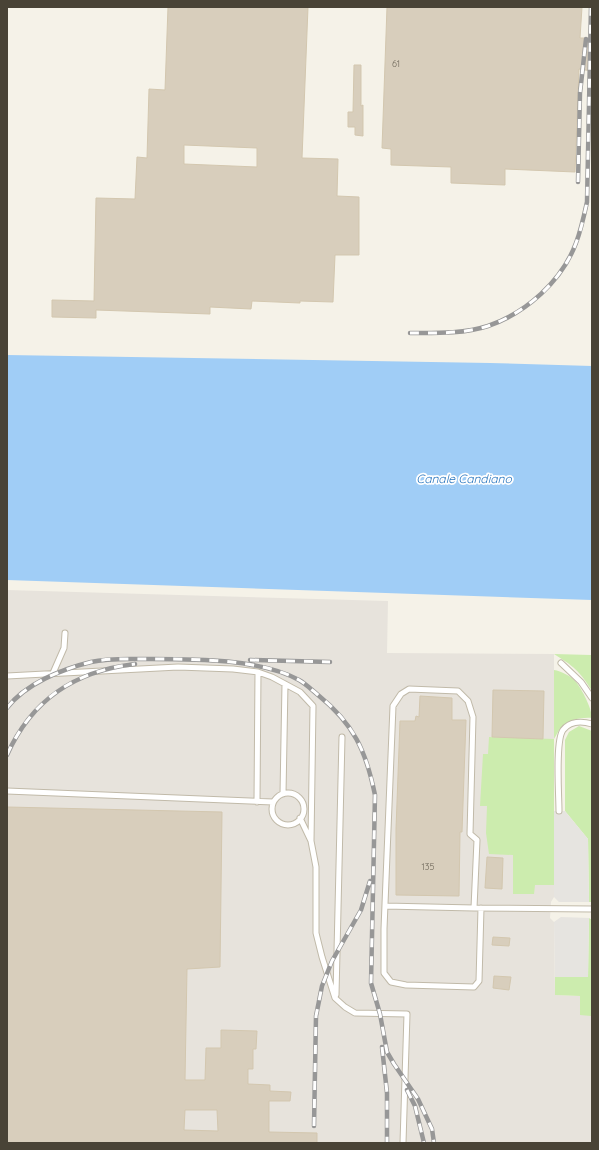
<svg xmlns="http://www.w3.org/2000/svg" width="599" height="1150" font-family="Quicksand,sans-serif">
	<rect width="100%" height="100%" fill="#f5f2e8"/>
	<path fill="#e7e3dc" d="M7,590L388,601L387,653L554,654V897L551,902L550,918L554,922L555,995L580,996L591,1016L592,1143H7Z"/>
	<path fill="#ccecae" d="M592,640V691C580,671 573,666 554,654L591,655Z
		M554,670C561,671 571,676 576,682C582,689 592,709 592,718C582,717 567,720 561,728C558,731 556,736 554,739V885H535L534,894H513V855L489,854L486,833L487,806H480L483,754H488L489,737L554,739Z
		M579,726L592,731V902H589L588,839L565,811V740L569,732Z
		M589,918L592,920V1143L591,1016L580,1015V996L555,995V977H588Z"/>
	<path fill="#e6e4e0" d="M554,811H565L588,839L589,902H559L554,897Z
		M561,917L589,918L588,977H555L554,922Z"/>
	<path fill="#a0cdf6" d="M7,355L490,363L592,366V600L7,580Z"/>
	<path fill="#d8cebc" stroke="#d3c7af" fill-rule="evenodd" d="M168,7H308L302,158L338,159L337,196L359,197V255H335L333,302L300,301V303L252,301L251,309L210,307V314L96,310V318L52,317V300L94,301L96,198L135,199L137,157L147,158L149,89L165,90ZM184,145L257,148V167L184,164Z
		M387,7H582L580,38H592V71L579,69L575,172L505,169V185L451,183V167L391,165V149L382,148Z
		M354,65H361V106L363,105V136L355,135V127H348V112H353Z
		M493,690L544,691L543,739L492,737Z
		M420,696L452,698V720H466L462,832H460L459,896L396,895V829L400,721H415L416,716L419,717Z
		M7,807L222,812L220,967L187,969L185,1080H205L206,1048H221V1030L257,1031L256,1049H253V1069H248V1084L270,1085V1091L291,1092L290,1101H269V1132L317,1133V1143H7ZM185,1110H217L218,1131L184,1130Z
		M487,857L503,858L502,889L485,888Z
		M493,937L510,938L509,946L492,945Z
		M494,976L511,977L509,990L493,988Z"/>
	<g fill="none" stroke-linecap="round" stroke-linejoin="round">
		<defs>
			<path id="lane" d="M561,663L581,682L592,698
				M53,673L64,648L65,633
				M7,676L178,667L233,669L258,672L272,677L300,692L313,706L311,841
				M7,791L273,802
				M272 809a16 16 0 1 1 32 0a16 16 0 1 1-32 0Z
				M283,794L285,684
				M257,802L258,672
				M559,811C559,795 555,741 563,730C570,721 582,721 592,724
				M300,818L311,841L316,867V933L322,957L335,998L345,1007L355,1013L407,1014L403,1143
				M385,906L474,908
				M481,908L479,981L474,987L406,985L391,982L384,973V929L393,706L401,694L409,689L458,691L468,701L473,717L470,834L477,840L474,908L592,909
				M336,995L342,737"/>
		</defs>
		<use href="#lane" stroke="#c1baa9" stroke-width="7"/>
		<use href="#lane" stroke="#fff" stroke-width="5"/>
		<defs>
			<path id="rail" d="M578,182L580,93L586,39
				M410,333C435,333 463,334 488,326C526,313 562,281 576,243C581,230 584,216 587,202L591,7
				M250,660L330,662
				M7,708C25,684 62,669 91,662C108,658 127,659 145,659C191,659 259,658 299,680C306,684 312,690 318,695C354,724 366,751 375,795L371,983L380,1014L387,1052L394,1064L418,1099L432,1129L434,1143
				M7,755C32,699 75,671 135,664
				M382,1047L387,1093V1143
				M407,1090L415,1106L424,1143
				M314,1126L316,1016L322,986L332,961L361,910L370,881"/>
		</defs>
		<use href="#rail" stroke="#979797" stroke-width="4.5"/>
		<use href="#rail" stroke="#fff" stroke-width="3" stroke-dasharray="9" stroke-linecap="butt"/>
	</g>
	<g text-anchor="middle" stroke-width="3.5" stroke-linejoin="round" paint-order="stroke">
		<g font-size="9" fill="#6d6658">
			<text x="396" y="67">61</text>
			<text x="428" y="870">135</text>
		</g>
		<g font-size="12" font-style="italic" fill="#2674be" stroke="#fff">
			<text x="464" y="483">Canale Candiano</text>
		</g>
	</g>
	<rect width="599" height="1150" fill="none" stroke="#494336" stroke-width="16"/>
</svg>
